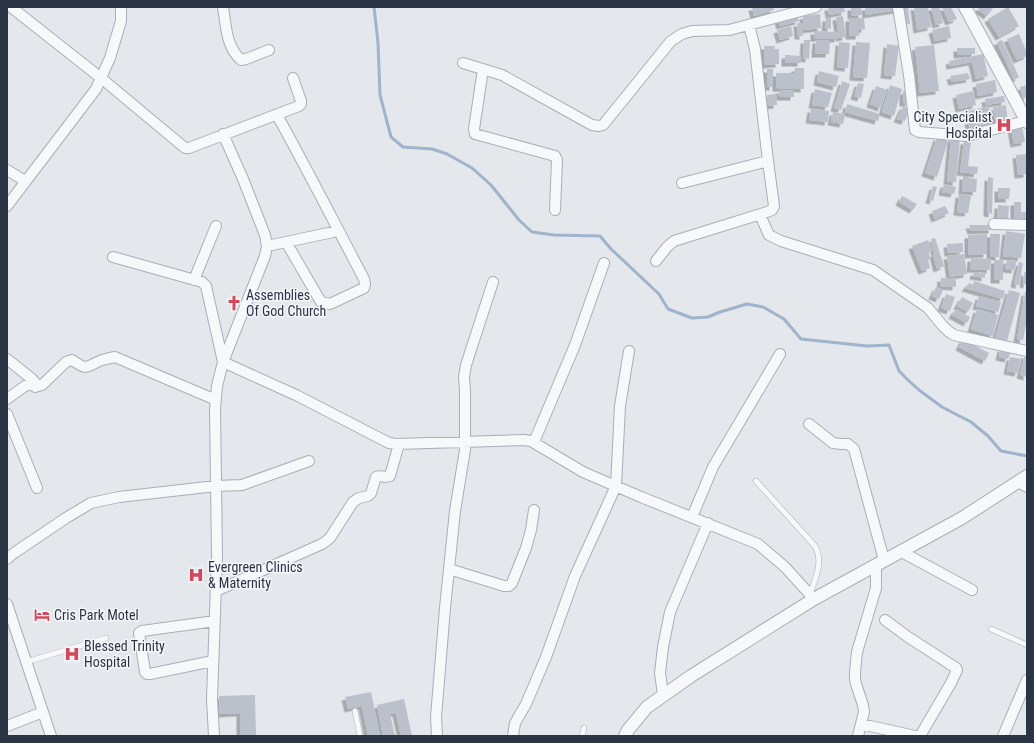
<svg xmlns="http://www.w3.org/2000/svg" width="1034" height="743" font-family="'Roboto Condensed',sans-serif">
	<defs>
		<filter id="shadow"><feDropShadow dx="-3.5" dy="3.5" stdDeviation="0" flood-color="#0004"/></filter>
	</defs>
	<rect width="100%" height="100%" fill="#e4e7ec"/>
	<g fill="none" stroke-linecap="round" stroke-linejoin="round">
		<path stroke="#9fb4cc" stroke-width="3" d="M374,7L378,43L380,95L391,137L403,147L432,149L447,154L472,168L491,185L519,220L532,232L554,235L600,236L611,249L659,294L668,309L692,318L708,317L720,312L747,304L763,307L784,319L801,339L867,346L889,345L899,371L908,380L919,390L942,407L971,422L988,436L1001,451L1027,456"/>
	</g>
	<path fill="#bbc0ca" filter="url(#shadow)" d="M752,7H773L774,10L754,16Z
		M828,7H844L845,12L829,15Z
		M851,7H861L862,15L851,16Z
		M865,7H897V10L866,15Z
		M901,7H908L910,24L903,25Z
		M914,7H928L931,27L917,30Z
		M931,7H939L943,23L936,25Z
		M942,7H951L957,19L949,22Z
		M980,7H994L987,16L978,9Z
		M1008,7L1019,26L999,37L988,19Z
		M820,14L821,28L804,30L803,16Z
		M797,15L799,21L780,26L778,20Z
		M843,16L846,37L839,38L836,17Z
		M826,18H831V29L825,28Z
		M849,18H864L865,29L859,30V36H849Z
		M797,23H802L803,36H798Z
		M791,26L793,36L780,40L777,30Z
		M949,26L951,38L935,41L932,30Z
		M814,31L838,32V39L814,38Z
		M1019,34L1027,53V56L1017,60L1007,39Z
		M804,40H810L809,59L803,58Z
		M816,40L830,41L829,54H815Z
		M1002,40L1019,77L1014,80L997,42Z
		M839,42L850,43L848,68L837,67Z
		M856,42L870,43L867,78L853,77Z
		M887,44L899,46L895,76L884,75Z
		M934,45L939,91L920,93L915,47Z
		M764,46H775L774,49H779V64L765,65Z
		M957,48H975V54L957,55Z
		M983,54L988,76L976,79L972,62L950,66L949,61Z
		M785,55L801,56V63H785Z
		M795,68H804V89L776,88V73H794Z
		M767,69H773V87H767Z
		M819,71L839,76L836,87L817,82Z
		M968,73L970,79L952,82L950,76Z
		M995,80L997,92L978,96L976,84Z
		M842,81L850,84L841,110L834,108Z
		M858,83L864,84L861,98L854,96Z
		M890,85L902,89L894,116L882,112Z
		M1027,85V97L1023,98L1020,87Z
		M876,86L887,90L881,108L870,104Z
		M815,89L832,93L828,107L812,105Z
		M779,90L794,91V97H779Z
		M903,91H909V103H903Z
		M973,91L976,105L959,109L956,95Z
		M776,94L777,105L768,106L767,95Z
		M1004,96L1005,102L986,105L985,99Z
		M847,104L880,114L878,121L845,112Z
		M1006,105L1008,124L996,126L993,107Z
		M903,106L910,108L905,121L897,119Z
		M989,106L990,113L966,118L964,112Z
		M811,109L829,111L828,122L809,120Z
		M833,112L845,114L843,124L831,122Z
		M991,116L993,128L970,132L968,121Z
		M1022,126L1025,142L1014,144L1011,128Z
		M937,137L948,141L937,177L925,173Z
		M951,138H960L956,182H947Z
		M964,141H971L968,166L978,167L977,174L960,172Z
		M1027,154V174L1018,175L1016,155Z
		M963,176H970L969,178L977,179L976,192L962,191Z
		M988,177L993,178L992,214L987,213Z
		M944,184L956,187L954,194L942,192Z
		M933,186L937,187L933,201L929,200Z
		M998,188H1010L1009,199H998Z
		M959,194L971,196L968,213L957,212Z
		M902,196L917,204L913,210L899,202Z
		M1014,202H1021V212H1027V221L1014,220Z
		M998,205L1009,206L1008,222H997Z
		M945,206L949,213L935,219L932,211Z
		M969,225H992V230L971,231Z
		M1006,231L1025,234L1021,258L1003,256Z
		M987,234V254L968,255V235Z
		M990,234H1000L999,257H990Z
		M935,238L944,266L937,269L933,254L935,253L931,239Z
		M928,240L933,251L928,253L931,259L928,260L930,268L922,271L912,246Z
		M963,243V252L948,253L947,244Z
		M964,254L967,274L950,277L947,256Z
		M971,258L991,259L990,270L970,269Z
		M994,260H1003V280H994Z
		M1007,260L1016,261L1015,270L1005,269Z
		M1019,262L1023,263L1019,285L1014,284Z
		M974,272L985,273V278L973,276Z
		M1024,272L1027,273V285L1023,284Z
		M941,278L956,279V287L940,286Z
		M974,281L1005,291L1003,299L965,288L969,283L973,285Z
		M936,287L943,290L939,299L932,296Z
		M1009,290L1020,293L1007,341L995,338Z
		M1025,292H1027V319L1023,340L1017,339Z
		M946,294L955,297L950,311L941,308Z
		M979,296L1001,302L998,312L976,306Z
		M962,297L973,303L968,312L957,306Z
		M956,309L970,317L967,323L952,315Z
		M977,309L998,315L993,336L971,329Z
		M963,339L989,353L985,361L959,347Z
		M1001,348L1011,350L1008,359L999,357Z
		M1025,355H1027V377L1020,375Z
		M1010,357L1021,359L1018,373L1007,371Z
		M371,692L380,736H368L362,706L348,709L345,697Z
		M255,695L256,736H240V713L220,714L219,696Z
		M404,699L412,736H401L396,713L390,714L395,736H383L377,705Z"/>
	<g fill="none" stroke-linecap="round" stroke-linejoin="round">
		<defs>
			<path id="service" d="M756,481L815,546C824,562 815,579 810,594
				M991,629L1027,645
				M26,662L106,638
				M355,711L360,736
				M582,736L584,728"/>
			<path id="minor" d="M11,7L101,78L185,148H189L299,106L301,104V101L293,78
				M223,7C226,25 226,47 241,60L246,59L269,50
				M898,7L909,75L915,130L919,132L967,136L1026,121
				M463,63L502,75L592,125L599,126L603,125L671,41L682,34L692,31L729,30L816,7
				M483,69L474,129L475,134L555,156L557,160L555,210
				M277,115C307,169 335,224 364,279L365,284L364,288L330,304L321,302L286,242
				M7,170L25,181
				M682,183L768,161
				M7,206L96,89L110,58L121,21V7
				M760,215L769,235L781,241L873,270L928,308L942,325L948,331L954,335L1027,351
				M994,224L1027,225
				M267,246L338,231
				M113,257L202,282L206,286L223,362L298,396L389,443L396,444L524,440L531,441L583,472L641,497L758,544L785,567L814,599
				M656,261L667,247L674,241L767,212L772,210L774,206L768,161L755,49L749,25
				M194,280L216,226
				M7,359L32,379L38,386
				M7,399L25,386L32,384L35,387L42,385L66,362L72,360C88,371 85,367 102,360C106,359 110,358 115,357L216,400
				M7,414L37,488
				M809,424L833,443L841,444H848L854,449L884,560
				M534,442L575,345L604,263
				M1018,482L1027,487
				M692,517L713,467L780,354
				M900,551L972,590
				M7,559L14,553L66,518L91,503L119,497L216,486L242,485L309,461
				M449,569L504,586H509L512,583L526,548L531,530L534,510
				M216,591L322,544L330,538L353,502L359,498L368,496L371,493L376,477C381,475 385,478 390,476L399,444
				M7,604L51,736
				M885,620L908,637L956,668L957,670L951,683L920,736
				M213,661L150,674H147L145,672L139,633L142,631L215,621
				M663,695L660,673L663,647L670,612L708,523
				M861,724L915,736
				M7,726L43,712
				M214,736L212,699L217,556L215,409L217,386L223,362L265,256L267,246L265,235L243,179L223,134
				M437,736L436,717L445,608L455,511L465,450V391L464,377L466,365L493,282
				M513,736L515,723L526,704L546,657L575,576L616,486L620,406L629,351
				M858,736L864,712L863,705L856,684L855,679V672L857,652L876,588V564
				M1003,736L1027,680"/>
			<path id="tertiary" d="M965,7L1027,122
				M625,736L628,730L647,707L691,676L814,599L962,518L1027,476"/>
		</defs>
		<use href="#service" stroke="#a9aeb7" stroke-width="6"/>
		<use href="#minor" stroke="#a9aeb7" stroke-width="12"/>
		<use href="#tertiary" stroke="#a9aeb7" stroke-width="14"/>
		<use href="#service" stroke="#f7f8fa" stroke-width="5"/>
		<use href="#minor" stroke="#f7f8fa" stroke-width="10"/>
		<use href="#tertiary" stroke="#f7f8fa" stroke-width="12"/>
	</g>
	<defs>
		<symbol id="hospital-bare" viewBox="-9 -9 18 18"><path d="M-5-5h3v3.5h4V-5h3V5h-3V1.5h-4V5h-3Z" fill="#d1495b" stroke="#f4f6f9" stroke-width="2.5" paint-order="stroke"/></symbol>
		<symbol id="church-bare" viewBox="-9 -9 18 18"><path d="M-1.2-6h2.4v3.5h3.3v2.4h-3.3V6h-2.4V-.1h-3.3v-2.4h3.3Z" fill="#d1495b" stroke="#f4f6f9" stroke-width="2.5" paint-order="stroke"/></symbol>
		<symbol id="hotel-bare" viewBox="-9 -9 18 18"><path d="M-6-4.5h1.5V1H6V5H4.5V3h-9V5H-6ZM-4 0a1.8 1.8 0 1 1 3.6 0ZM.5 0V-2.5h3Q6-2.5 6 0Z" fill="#d1495b" stroke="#f4f6f9" stroke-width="2.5" paint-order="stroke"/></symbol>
	</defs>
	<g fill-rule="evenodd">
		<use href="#hospital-bare" x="993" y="114" width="22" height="22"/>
		<use href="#church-bare" x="223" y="292" width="22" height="22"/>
		<use href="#hospital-bare" x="185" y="564" width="22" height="22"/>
		<use href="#hotel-bare" x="31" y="604" width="22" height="22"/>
		<use href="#hospital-bare" x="61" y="643" width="22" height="22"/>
	</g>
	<g text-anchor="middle" stroke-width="3" stroke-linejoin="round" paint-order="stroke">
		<g font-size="14" fill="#2b3445" stroke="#f4f6f9" text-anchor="start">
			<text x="992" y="122" text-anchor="end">City Specialist<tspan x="992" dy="16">Hospital</tspan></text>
			<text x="246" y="300">Assemblies<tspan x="246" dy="16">Of God Church</tspan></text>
			<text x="208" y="572">Evergreen Clinics<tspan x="208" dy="16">&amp; Maternity</tspan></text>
			<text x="54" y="620">Cris Park Motel</text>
			<text x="84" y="651">Blessed Trinity<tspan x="84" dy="16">Hospital</tspan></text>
		</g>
	</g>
	<rect width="1034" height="743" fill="none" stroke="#2b3445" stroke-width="16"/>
</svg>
